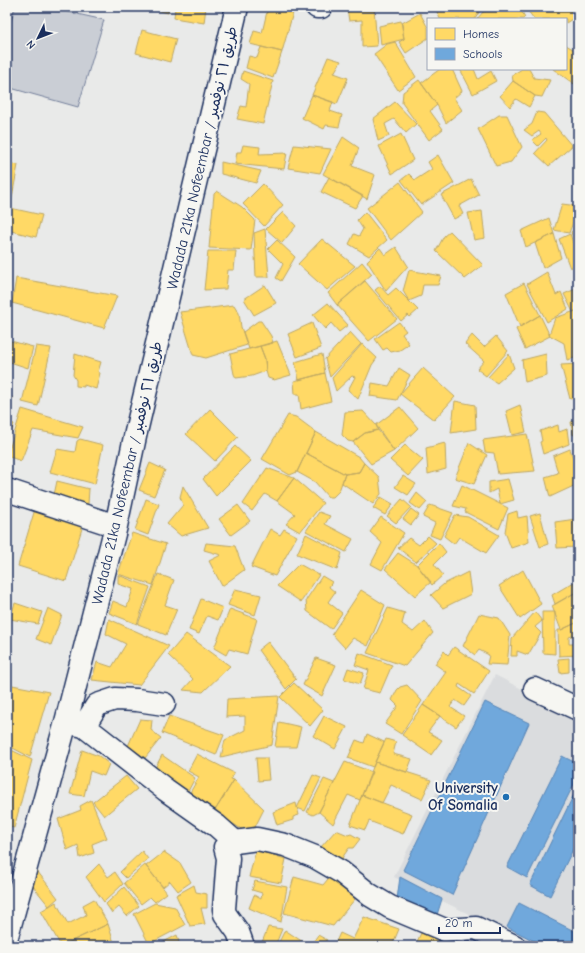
<svg xmlns="http://www.w3.org/2000/svg" width="585" height="953" font-family="'Comic Neue','Playpen Sans Arabic',sans-serif">
	<rect width="100%" height="100%" fill="#e9eae9"/>
	<filter id="ink" filterUnits="userSpaceOnUse"><feTurbulence type="fractalNoise" baseFrequency=".025" numOctaves="2"/><feDisplacementMap in="SourceGraphic" scale="8" xChannelSelector="R" yChannelSelector="G"/><feConvolveMatrix kernelMatrix="1 2 1 2 8 2 1 2 1" color-interpolation-filters="sRGB"/></filter>
	<g filter="url(#ink)">
		<path fill="#dadcde" d="M495,675L578,718V946H533L394,877Z"/>
		<path fill="#caced5" stroke="#727e9a" d="M15,7H46L104,20L78,107L7,87V35Z"/>
		<path fill="#ffd966" stroke="#bba664" d="M144,7H169L168,13Z
			M175,7H206L204,23L174,18Z
			M268,7H283L294,9L282,52L250,44L254,31L262,33Z
			M359,7H374L377,46L362,47V20L349,21L347,9Z
			M435,7H480L481,9L475,19H440Z
			M498,7H519L525,17L523,19H477L483,12Z
			M525,7H578V15L566,23V19H534Z
			M420,13L428,28V38L406,53L399,42L404,39L402,23Z
			M401,21L404,39L381,45L379,26Z
			M142,30L176,39L170,62L136,53Z
			M395,42L416,77L398,90L374,54L387,44Z
			M566,45L578,52V79L574,84L553,69H566Z
			M261,47L282,52L273,78L246,68L249,56L257,58Z
			M328,57L341,61L334,73L348,78L337,104L312,95Z
			M440,69H452L462,91L454,98L462,110L446,123L437,105L421,83Z
			M460,69H474L478,79L491,71L496,81L473,94Z
			M522,69H529L534,78L550,80L542,97L535,96L513,81L512,75Z
			M243,71L273,81L263,124L237,119L241,106L246,107L249,84L241,79Z
			M419,80L437,105L430,111L443,129L429,140L402,103L403,92Z
			M513,81L535,96L529,107L516,99L510,107L500,96Z
			M312,95L333,102L330,111L342,115L339,127L326,125L324,129L302,118Z
			M395,102L416,124L406,133L394,119L385,124L389,136L378,141L373,119Z
			M537,112L544,113L572,146L549,166L535,153L547,140L546,138L538,146L532,140L541,134L539,131L532,136L524,130L532,124Z
			M499,115H507L522,147L511,162L496,166L478,129Z
			M401,134L413,160L392,174L379,146Z
			M343,137L359,148L352,166L375,175L367,199L323,174Z
			M243,145L260,147L259,154L287,153L284,169L235,164L237,152H241Z
			M294,145L331,149L320,173L288,168Z
			M438,155L454,183L421,205L401,180L409,174L415,180L432,169L428,162Z
			M221,162L261,171L256,183L221,174Z
			M7,163L18,165L10,208L42,215L36,237L7,230Z
			M329,177L363,196L355,208L321,192Z
			M471,179L479,195L459,206L463,214L454,219L441,195Z
			M400,182L422,212L391,240L367,208Z
			M263,184L283,205L264,226L243,204Z
			M217,191L242,207L255,220L251,250L209,248L214,194Z
			M562,204L578,206V209L569,233L554,230Z
			M482,211L485,238L474,240L468,213Z
			M283,212L296,226L282,243L266,229Z
			M365,212L387,240L369,256L349,244L354,234L359,236L363,229L357,220Z
			M549,218L554,234L526,247L521,231Z
			M578,228V251L571,232Z
			M265,229L269,277H256L254,233Z
			M450,231L483,265L465,279L436,251L444,236Z
			M554,234L561,258L543,268L535,243Z
			M570,234L578,258V264L570,268L559,239Z
			M322,239L355,266L327,290L298,264Z
			M277,240L295,257L281,281L276,278L283,264L268,249Z
			M396,247L408,266L386,291L367,261L380,248L385,255Z
			M208,251H236L234,270H228L226,289L204,290Z
			M362,262L372,274L337,305L328,293Z
			M409,270L441,276L438,285H423L421,296L409,301L403,291Z
			M547,272L556,295L561,292L568,309L547,322L527,284Z
			M16,278L117,296L104,328L12,303Z
			M365,281L397,319L369,341L337,305Z
			M524,283L540,315L520,327L506,293Z
			M265,285L276,303L254,315L244,299Z
			M380,286L388,295L396,288L418,310L410,317L408,315L401,321L375,290Z
			M578,288V310L573,312L564,294Z
			M328,303L348,325L339,332L331,323L325,329L313,315Z
			M234,305L239,313L241,327L247,345L206,358L193,355L180,312Z
			M578,310V357L567,360L564,343L549,335L555,318Z
			M540,315L550,336L525,349L516,329Z
			M258,321H261L271,336L273,343L249,349L243,332Z
			M399,322L406,331L402,334L409,344L400,350L391,352L387,348L383,350L375,339Z
			M312,323L321,348L297,357L288,334Z
			M350,332L361,344L330,377L325,359Z
			M472,335L484,347L496,336L508,351L486,376L477,369L484,361L465,344Z
			M7,340L33,347L28,368L7,361Z
			M277,341L291,375L274,380L268,378L266,371L265,359L260,346Z
			M362,344L377,358L372,365L358,399L348,390L355,377L352,376L336,391L332,378Z
			M36,346L51,348L38,406L22,402Z
			M260,346L265,359L266,371L252,376L236,378L234,374L230,354Z
			M75,354L101,362L98,372L100,373L96,389L84,385V387L76,386V380L73,375Z
			M322,354L325,373L299,380L295,362Z
			M509,354L514,368L497,383L488,377Z
			M546,354L547,376L525,382L522,360Z
			M578,364V397L570,399L561,365Z
			M399,368L410,375L397,400L370,396L372,383L389,386Z
			M423,368L455,397L434,420L400,394Z
			M325,373L331,401L301,409L299,394H295L294,381Z
			M7,396L12,397L7,417Z
			M455,401L475,405L476,429L451,433Z
			M520,405L526,432L512,435L506,411Z
			M400,407L418,428L394,451L376,425Z
			M22,409L83,427L78,438L33,430L21,461L7,456Z
			M210,409L238,437L215,461L186,434Z
			M363,411L376,425L378,430L365,433L353,442L348,441L342,435L345,412Z
			M288,415L296,417L316,432L297,472L290,475L262,459Z
			M578,420V433L573,435L571,422Z
			M7,422L14,424L7,442Z
			M558,425L559,432L567,429L569,444L543,454L540,442L542,441L540,431Z
			M378,430L394,451L371,464L353,442L365,433Z
			M316,432L359,457L364,463L359,472L345,474L306,453Z
			M527,434L535,471L498,474L494,453L485,452L483,440Z
			M80,439L103,445L95,484L50,472L57,449L75,452L77,441Z
			M445,443L446,469L428,474L426,448Z
			M469,443L487,455L474,484L455,478Z
			M405,445L423,460L408,476L390,460Z
			M235,446L251,461L216,496L203,479Z
			M570,449L578,473V484L550,497L545,477L558,473L553,456Z
			M306,453L345,474L339,491L333,497H328L315,482L297,472Z
			M150,463L165,470L154,496L139,490Z
			M364,463L379,477L381,494L373,504L342,483L345,474L359,472Z
			M267,468L294,478L277,501L265,494L252,511L243,504Z
			M403,476L416,484L408,495L395,487Z
			M294,478L323,503L300,532L286,524L295,514L277,501Z
			M508,479L514,500L500,504L497,489L489,493V482Z
			M57,481L89,489L88,504L54,495Z
			M462,485L508,508L499,529L465,512L466,509L453,506Z
			M183,486L208,528L181,536L167,524L183,505L180,497Z
			M417,493L427,502L420,510L410,503Z
			M381,497L393,504L385,515L373,508Z
			M146,499L159,504L148,535L135,530Z
			M402,499L411,507L396,523L387,516Z
			M238,505L250,521L231,535L219,519Z
			M430,505L453,513L440,539L430,535L435,523L423,517Z
			M35,509L83,525L66,581L18,566Z
			M411,509L419,515L411,525L403,519Z
			M517,511L518,518L527,516L529,542L511,548L505,532L508,514Z
			M319,512L330,516L325,524L353,539L346,552L306,531Z
			M540,513L548,544L540,547L530,516Z
			M455,515L468,517L499,535L486,553L459,537L454,544L444,536Z
			M381,517L404,533L382,570L371,564L382,543L370,532Z
			M576,519V547L557,548L555,522Z
			M270,529L280,535L284,529L297,536L275,576L251,567Z
			M132,533L166,544L153,585L118,574Z
			M306,534L342,553L337,570L297,554Z
			M428,536L436,543L416,562L398,548L409,538L419,545Z
			M206,543L235,546L244,570L222,586L209,561L221,555L204,550Z
			M439,543L446,552L434,564L443,575L432,585L417,565Z
			M398,553L417,565L431,582L415,596L385,569Z
			M299,564L319,575L301,602L277,586Z
			M523,570L541,604L520,619L499,586Z
			M468,572L471,594L443,608L431,595L444,584Z
			M158,574L174,580L165,605L177,609L166,635L138,624Z
			M118,575L150,587L137,624L109,613L113,601L127,607L133,589L118,584Z
			M322,576L332,582L329,587L335,592L328,602L342,613L331,629L307,611L306,600Z
			M574,582L578,591L555,604L552,595Z
			M235,589L261,595L255,615L228,605Z
			M361,590L385,605L368,646L353,638L345,648L332,634Z
			M578,591V622L561,630L552,606Z
			M201,599L223,608L218,620L207,616L199,634L189,630Z
			M15,603L42,612L38,624L10,619Z
			M48,608L62,615L51,645L36,639Z
			M388,608L405,613L402,624L413,632L425,621L433,633L405,666L367,653Z
			M230,609L257,619L247,654L229,649L226,655L214,648Z
			M535,612L542,621L535,627L541,633L528,655L517,651V656H511L512,638Z
			M542,612H555V654L543,653Z
			M479,614L499,618L510,635L507,665L487,664L489,655L479,650L475,655L463,646Z
			M109,619L169,646L139,685L92,680L97,662L112,667L126,644L106,634Z
			M578,622V634L569,637V644H578V655L559,656L558,630H561Z
			M186,634L230,666L203,692L183,690L193,679L168,655Z
			M268,642L296,679L286,689L258,650Z
			M454,647L489,671L474,694L459,684L458,687L471,696L464,706L455,700L450,707L464,716L456,727L423,705L446,672L435,664L444,651L448,655Z
			M359,653L392,665L380,693L363,689L369,670L355,665Z
			M316,658L336,665L322,696L303,685Z
			M569,658V672L560,673L558,659Z
			M348,668L364,673L360,684L344,679Z
			M294,683L323,710L310,726L280,697Z
			M7,684L49,692L30,757L7,745Z
			M407,685L422,701L401,734L385,724L398,706L392,700L397,690L400,687Z
			M279,696L272,745L221,757L225,740L245,730V716L226,717L227,699Z
			M423,705L440,716L428,732L442,740L431,755L402,735Z
			M169,716L224,735L216,755L162,733Z
			M324,716L347,727L335,749L313,736Z
			M140,719L152,720L151,730L161,738L145,758L128,746Z
			M279,722L301,727L296,747H275Z
			M367,734L384,742L373,767L348,758L356,740L364,743Z
			M386,739L396,742L393,754L412,759L407,772L375,762Z
			M7,748L32,760L14,828L7,826Z
			M82,750L99,756L109,764L104,776L90,771L84,796L70,794Z
			M197,754L234,773L231,779L234,780L214,812L188,796L199,777L188,771Z
			M162,755L195,778L186,795L154,770Z
			M256,758H267L269,780L258,781Z
			M345,762L372,772L360,800L348,795L333,824L319,812Z
			M375,762L431,780L422,799L391,785L382,803L362,795Z
			M313,775L321,778L305,811L297,808Z
			M126,776L137,789L104,816L93,802Z
			M324,779L334,783L319,812L313,815L307,812Z
			M234,780L264,809L251,835L214,812Z
			M362,795L412,814L403,834L369,821L365,830L350,825Z
			M91,800L107,838L92,844L94,853L80,858L78,845L67,850L58,819L81,810L80,806Z
			M296,803L299,815L293,817V820L277,825L273,812Z
			M336,830L348,835L351,834L360,839L353,848H349L342,858L347,862L341,869L313,856Z
			M256,850L286,859L281,883L249,877Z
			M142,851L148,859L126,878L120,872Z
			M164,852L180,863L191,882L178,891L170,881L163,887L146,866Z
			M99,864L108,877L115,872L123,884L104,902L86,877Z
			M145,865L167,893L155,902L150,897L141,904L124,883Z
			M34,867L58,898L49,906L24,875Z
			M333,873L359,894L333,926L284,913L294,877L323,885Z
			M255,881L287,887L281,922L249,908L254,895L261,899L262,893L252,890Z
			M194,885L196,892L207,894V908H201L205,924L190,926L176,895Z
			M124,887L139,906L127,916L119,907L112,913L106,904Z
			M94,899L108,924L61,946L41,911L56,902L68,924L86,915L83,905Z
			M155,903L175,907L185,925L149,944L134,914Z
			M364,917L399,929L392,946H334L340,933L353,939Z
			M108,924L115,946H67L66,944Z
			M268,927L282,929L275,946L261,945Z
			M285,930L309,946H287L279,942Z
			M421,933L448,945L421,946L416,944Z
			M177,935L180,946H156Z
			M318,935L327,940L324,946H310Z"/>
		<path fill="#6fa8dc" stroke="#5684b6" d="M485,702L529,723L452,895L403,870Z
			M562,756L578,764V776L527,878L507,867Z
			M578,786V839L550,896L530,885Z
			M400,877L442,899L436,918L397,899Z
			M578,889V912L572,909Z
			M519,903L578,933V946H544L507,927Z"/>
		<g fill="none" stroke-linecap="round" stroke-linejoin="round">
			<defs>
				<path id="minor" d="M317,7H321
					M7,490L116,526
					M535,689L578,709
					M66,722L84,726L166,790L217,826L235,842L225,847L228,858L224,909L225,914L238,932L243,946
					M84,726L97,705L115,699L137,700L164,704
					M235,842L257,839L285,845L315,857L341,872L370,895L390,907L445,930L476,928L514,946
					M7,936L66,722L116,526L136,432L237,7"/>
			</defs>
			<use href="#minor" stroke="#1b2f5e" stroke-width="25"/>
			<use href="#minor" stroke="#f6f6f2" stroke-width="22"/>
		</g>
	</g>
	<circle fill="#1f6fb2" stroke="#f6f6f2" stroke-width="1.5" cx="506" cy="797" r="4"/>
	<g text-anchor="middle" stroke-width="4" stroke-linejoin="round" paint-order="stroke">
		<g font-size="15" fill="#1b2f5e" stroke="#f6f6f2">
			<text transform="translate(202 158) rotate(-77)" y="5">Wadada 21ka Nofeembar / طريق ٢١ نوفمبر</text>
			<text transform="translate(127 473) rotate(-77)" y="5">Wadada 21ka Nofeembar / طريق ٢١ نوفمبر</text>
		</g>
		<g font-size="15" font-weight="bold" fill="#1b2f5e" stroke="#f6f6f2" text-anchor="end">
			<text x="498" y="793">University<tspan x="498" dy="17">Of Somalia</tspan></text>
		</g>
	</g>
	<rect width="585" height="953" fill="none" stroke="#f6f6f2" stroke-width="24"/>
	<rect x="12" y="12" width="561" height="929" fill="none" stroke="#1b2f5e" stroke-width="1.5" filter="url(#ink)"/>
	<rect x="427" y="18" width="140" height="52" fill="#f6f6f2" stroke="#9ea6b7"/>
	<rect x="435" y="28" width="20" height="12" fill="#ffd966" stroke="#9ea6b7"/>
	<text x="463" y="38" font-size="12" fill="#1b2f5e">Homes</text>
	<rect x="435" y="48" width="20" height="12" fill="#6fa8dc" stroke="#9ea6b7"/>
	<text x="463" y="58" font-size="12" fill="#1b2f5e">Schools</text>
	<g transform="translate(38 38) rotate(227)" stroke="#f6f6f2" stroke-width="3" paint-order="stroke">
	<path d="M0-3L7 15L0 10L-7 15Z" fill="#1b2f5e"/>
	<text y="-6" font-size="11" font-weight="bold" text-anchor="middle" fill="#1b2f5e">N</text>
	</g>
	<path d="M439 927v6h61v-6" fill="none" stroke="#1b2f5e" stroke-width="2"/>
	<text x="445" y="927" font-size="12" fill="#1b2f5e" stroke="#f6f6f2" stroke-width="3" paint-order="stroke">20 m</text>
</svg>
